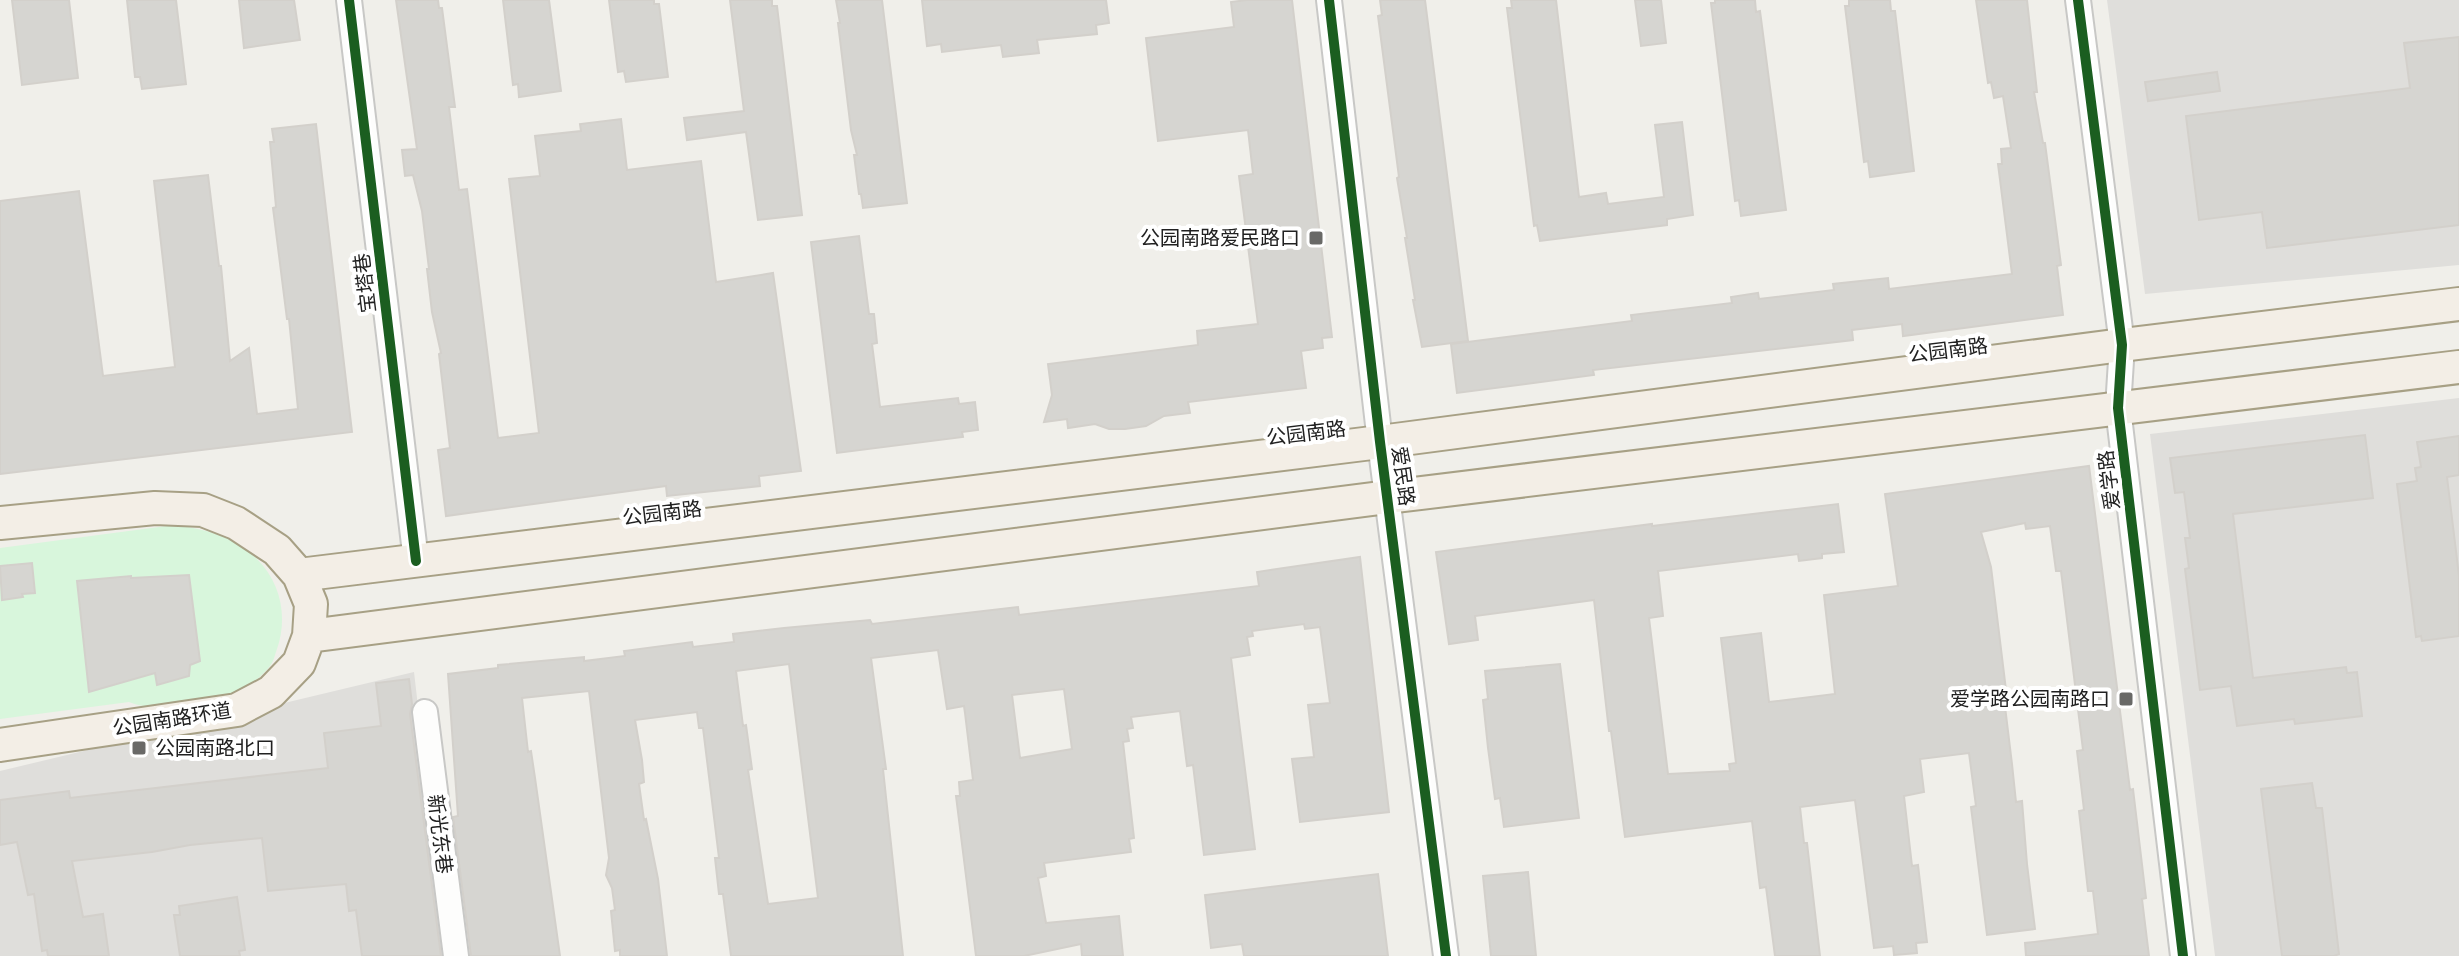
<svg xmlns="http://www.w3.org/2000/svg" width="2459" height="956" font-family="Raleway,'Noto Sans SC',sans-serif">
	<rect width="100%" height="100%" fill="#f0efea"/>
	<path fill="#dfdedb" d="M2107,0H2459V265L2145,294Z
		M2459,398V956H2215L2150,434Z
		M414,672L447,956H0V771Z"/>
	<path fill="#d8f6dc" d="M174,525C205,529 234,536 257,559C281,583 288,617 277,649C275,654 274,661 270,666C261,678 245,689 231,695C216,701 199,701 183,703C165,705 147,710 129,702L0,719V548Z"/>
	<path fill="#d6d5d1" stroke="#d3d0cb" stroke-width="2" fill-rule="evenodd" d="M12,0H69L78,78L22,85Z
		M127,0H176L186,84L142,89L140,77H135Z
		M239,0H294L300,40L244,48Z
		M396,0H438L439,8H442L455,107H449L459,190L467,189L498,438L539,433L509,179L540,176L535,136L581,131L580,124L621,119L627,170L701,161L716,282L773,273L801,471L759,476L760,486L667,496L666,486L446,516L438,450L450,448L439,354L441,353L432,312L427,269H429L422,211L413,175L405,176L402,150L417,149Z
		M503,0H549L561,91L519,97L518,84L513,85Z
		M609,0H654V4H659L668,77L626,82L624,71L618,72Z
		M730,0H772V6H777L802,215L758,220L746,132L687,140L684,118L744,111Z
		M836,0H882L907,203L863,208L861,194H859L854,155H857L851,130L838,23H840Z
		M922,0H1106L1109,23L1096,25L1097,34L1037,40L1039,53L1003,57L1001,45L942,52L941,44L927,46Z
		M1247,0H1292L1332,337L1322,338L1323,348L1301,351L1306,388L1188,402L1190,413L1164,416L1146,426L1125,429H1109L1095,424L1068,428L1067,419L1044,422L1052,395L1048,364L1198,345L1197,331L1258,324L1239,176L1253,174L1248,130L1158,141L1146,38L1234,27L1231,2Z
		M1380,0H1425L1468,341L1422,347L1413,300H1415L1405,238H1407L1397,178L1399,177L1378,16L1382,15Z
		M1511,0H1556L1579,197L1606,193L1608,204L1664,197L1655,125L1682,122L1693,215L1667,219V225L1540,241L1537,225L1534,226L1517,90L1507,8H1512Z
		M1635,0H1661L1666,43L1641,46Z
		M1715,0H1755L1756,12L1760,11L1786,210L1741,216L1739,200L1735,201L1711,3H1715Z
		M1849,0H1890L1891,11H1895L1914,171L1870,177L1868,161L1864,162L1845,6H1849Z
		M1976,0H2027L2037,92H2034L2043,143H2045L2061,265L2057,266L2063,315L1903,336L1902,324L1852,330L1853,340L1593,370L1594,375L1457,393L1451,344L1632,321L1631,315L1732,303L1731,297L1758,293L1759,299L1834,290L1833,284L1888,278L1889,289L2012,274L1998,164H2002L2001,149L2011,148L2003,96L1994,98L1991,82L1988,83Z
		M2459,37V225L2267,248L2262,212L2199,220L2186,116L2410,88L2404,43Z
		M2217,72L2220,91L2148,101L2145,82Z
		M316,124L352,432L0,474V201L79,191L103,376L175,367L154,181L208,175L219,266H221L230,361L249,348L257,414L298,409L289,319H287L273,208L276,207L270,142H274L272,129Z
		M859,236L869,314H874L877,343L872,344L880,407L958,398L959,404L975,402L978,430L962,432L963,437L837,453L811,242Z
		M2365,435L2373,498L2233,514L2253,678L2346,667L2347,673L2357,672L2362,716L2295,724L2294,719L2237,726L2231,686L2200,690L2185,569L2189,568L2185,538H2190L2184,492L2175,493L2170,458Z
		M2459,436V475L2447,477L2459,576V636L2422,641L2421,636L2416,637L2397,484L2417,481L2415,468L2421,467L2417,442Z
		M2089,466L2130,790L2133,789L2146,898L2142,899L2149,956H2026L2025,943L2098,934L2093,891H2088L2079,811L2084,810L2077,751L2083,750L2061,571H2056L2050,526L2026,529L2025,523L1981,532L1991,567L2006,690H2003L2012,764L2016,802L2022,801L2027,864L2035,929L1987,935L1971,807L1976,806L1969,753L1920,759L1924,792L1904,796L1912,866L1918,865L1927,942L1916,943L1917,953L1894,955L1893,946L1874,948L1855,800L1800,807L1804,843H1807L1820,956H1775L1766,887L1760,888L1752,821L1625,837L1611,731H1609L1594,600L1475,616L1478,640L1449,644L1436,552L1652,524V526L1838,504L1844,552L1822,554V558L1799,561L1798,554L1658,571L1663,616L1649,618L1668,774L1730,771L1729,764L1736,763L1721,638L1761,633L1769,702L1835,694L1824,595L1898,586L1885,494Z
		M1360,557L1389,812L1300,822L1292,759L1314,757L1308,705L1330,703L1320,627L1305,629L1304,624L1252,631L1253,636L1247,637L1250,655L1231,658L1255,849L1204,855L1193,765L1187,766L1180,711L1131,717L1133,728L1127,729L1129,741L1123,742L1134,838L1129,839L1131,852L1044,863L1046,876L1038,878L1046,923L1119,916L1123,956H1082L1081,944L1024,956H976L956,796H960L959,782L973,780L965,713L964,706L947,709L938,650L871,658L886,769H883L903,956H731L723,894H719L715,858H719L703,728H699L697,712L635,720L642,760L644,782L639,784L644,820L646,819L658,879L667,956H620V950L615,951L611,911L615,910L612,888L606,875L609,858L589,691L522,698L528,752L531,751L535,778L560,956H471L453,817L458,816L448,674L498,668V665L584,657V661L625,656L624,651L692,642L693,647L734,642L733,634L784,628L870,620L872,624L1018,607L1019,615L1259,586L1257,572ZM789,664L818,898L768,904L748,770L752,769L746,725L743,726L736,671ZM1064,689L1072,749L1020,758L1012,695Z
		M32,563L35,593L22,594L23,597L2,600L0,566Z
		M189,575L200,661L190,665L189,676L157,685L155,673L89,692L77,581L131,576V578Z
		M1560,664L1579,818L1504,827L1500,798L1495,799L1488,748L1483,700L1488,699L1485,671Z
		M409,679L412,704L410,714L441,956H362L356,910L349,911L346,884L268,891L262,838L190,845L152,852L72,861L83,917L103,914L109,956H48L47,950L42,951L34,894L28,895L17,842L0,845V800L69,791L70,798L328,768L324,733L381,726L376,683Z
		M2312,783L2316,808H2322L2339,954L2334,956H2282L2261,789Z
		M1528,872L1536,956H1491L1483,876Z
		M1378,874L1388,956H1244L1242,944L1211,948L1205,895Z
		M237,897L245,950L239,951L240,956H180L174,915H180L179,906Z"/>
	<g fill="none" stroke-linecap="round" stroke-linejoin="round">
		<defs>
			<path id="minor" d="M349,0L416,561
				M1329,0L1380,442L1446,956
				M2078,0L2122,345L2118,408L2183,956
				M425,712L456,956"/>
			<path id="major" d="M0,523L155,508L203,510L236,523L277,550L299,575L311,604L309,636L299,663L271,692L237,710L0,745
				M299,575L1380,442L2122,345L2459,304
				M309,636L1388,497L2459,367"/>
		</defs>
		<use href="#minor" stroke="#c8c8c6" stroke-width="28"/>
		<use href="#major" stroke="#a7a085" stroke-width="36"/>
		<use href="#minor" stroke="#fdfdfc" stroke-width="24"/>
		<use href="#major" stroke="#f3eee6" stroke-width="32"/>
		<defs>
			<path id="cycleway" d="M349,0L416,561
				M1329,0L1380,442L1446,956
				M2078,0L2122,345L2118,408L2183,956"/>
		</defs>
		<use href="#cycleway" stroke="#fff" stroke-width="15"/>
		<use href="#cycleway" stroke="#1b5e20" stroke-width="10"/>
	</g>
	<g fill="#696967" stroke="#fff" stroke-width="3">
		<rect x="1308" y="230" width="16" height="16" rx="4"/>
		<rect x="2118" y="691" width="16" height="16" rx="4"/>
		<rect x="131" y="740" width="16" height="16" rx="4"/>
	</g>
	<g text-anchor="middle" stroke-width="8" stroke-linejoin="round" paint-order="stroke">
		<g font-size="20" fill="#212121" stroke="#fff" text-anchor="end">
			<text x="1300" y="245">公园南路爱民路口</text>
			<text x="2110" y="706">爱学路公园南路口</text>
			<text x="155" y="755" text-anchor="start">公园南路北口</text>
		</g>
		<g font-size="20" fill="#212121" stroke="#fff">
			<text transform="translate(365 283) rotate(-97)" y="7">宝塔巷</text>
			<text transform="translate(1948 350) rotate(-7)" y="7">公园南路</text>
			<text transform="translate(1306 433) rotate(-7)" y="7">公园南路</text>
			<text transform="translate(1403 476) rotate(82)" y="7">爱民路</text>
			<text transform="translate(2109 480) rotate(-97)" y="7">爱学路</text>
			<text transform="translate(662 513) rotate(-7)" y="7">公园南路</text>
			<text transform="translate(172 719) rotate(-9)" y="7">公园南路环道</text>
			<text transform="translate(440 834) rotate(83)" y="7">新光东巷</text>
		</g>
	</g>
</svg>
